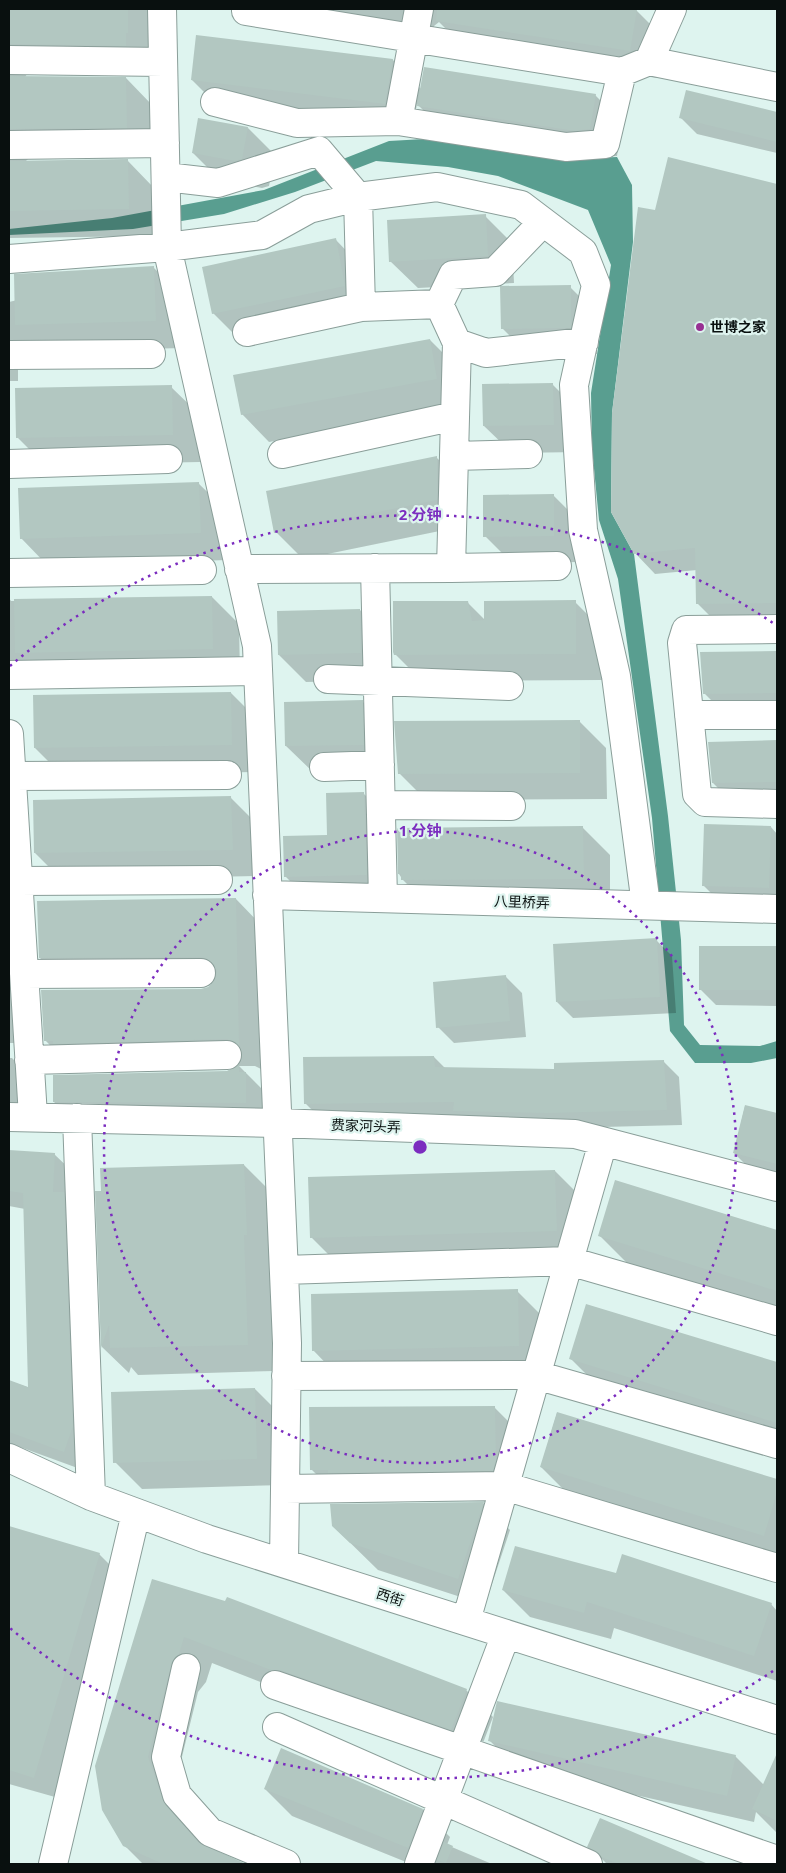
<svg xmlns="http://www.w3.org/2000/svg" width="786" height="1873" font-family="'Noto Sans','Noto Sans SC',sans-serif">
	<rect width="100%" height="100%" fill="#def4ef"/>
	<path fill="#599e90" d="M442,138L571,159L617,157L632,185L633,242L612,413L611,512L634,554L668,816L681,940L684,1025L700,1045L760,1046L777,1041V1058L751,1063H695L670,1031L652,818L618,579L599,520L592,448L591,393L611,265L588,210L498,176L448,167L376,161L295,192L224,214L133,229L9,235V229L112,218L264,190L389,141Z"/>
	<path fill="#0003" d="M9,9H154L152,73H28L25,77L126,78L153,106L154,155L29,158L25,162L127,160L154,188L155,236L9,238Z
		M245,9H631L636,10L663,37L657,78L465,48L439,22L434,26L429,40Z
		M393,60L421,89L595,95L622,122L617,156L603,157L445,132L417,104L412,131L219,107L192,80Z
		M687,92L777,113V153L697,134L681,118Z
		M248,128L275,155L269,186L262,188L220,180L193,153Z
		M669,159L777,185V623H717L697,603V570L655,574L635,553L656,212Z
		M485,216L512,243L514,283L418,288L390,261Z
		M335,239L362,267L371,312L240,340L213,313Z
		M154,268L181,295L183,348L18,352V381H9V302Z
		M570,287L597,314V354L529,355L502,328Z
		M430,340L457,367L464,406L269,442L242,414Z
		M553,385L580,412L581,452L512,453L484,426Z
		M171,387L199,414L200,462L45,465L18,438Z
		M437,458L464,485V526L303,559L276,532Z
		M198,483L226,510L227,560L48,566L21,538Z
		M553,495L580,522L581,562L512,563L485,536Z
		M212,597L239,624L240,676L9,678V598L11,601Z
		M467,602L486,621L575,602L602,629L603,680L422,681L395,654L393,609Z
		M360,610L387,637L388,680L306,682L279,655Z
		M777,652V708L720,709L704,693L701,653Z
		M231,693L258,720L259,772L62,775L35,748Z
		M362,701L389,728L390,771L314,773L286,746Z
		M579,721L606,748L607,799L426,800L399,773Z
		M777,742V798L729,799L713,783L709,744Z
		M364,794L380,810L382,890L301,892L285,876L328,836Z
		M231,798L258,825L259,876L62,880L35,853Z
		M771,827L777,834V904L720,902L704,886Z
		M583,828L610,855V906L430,907L403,880L399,874Z
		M236,899L263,927L265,1071L255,1066H239L266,1093L273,1130L81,1129L54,1102L228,1072L238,1066L81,1070L72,1068L45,1040L209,988L213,984L67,985L40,958Z
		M656,940L672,956L676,1013L573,1018L557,1002Z
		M700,947H777V1006L716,1005L700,989Z
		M9,965L34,991L38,1043H9Z
		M506,977L522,993L526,1037L454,1043L438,1027Z
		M434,1057L445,1068L556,1071L663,1061L679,1077L682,1125L563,1128L321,1119L305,1103Z
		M9,1058H12L39,1086L9,1125Z
		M745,1106L777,1114V1176L750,1169L734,1153Z
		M9,1151L54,1154L74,1173L83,1470L9,1443V1381L30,1388L25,1209L9,1206Z
		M244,1165L271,1192L270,1262L274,1371L138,1375L131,1367L129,1373L102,1347L97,1192Z
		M555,1171L582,1198L584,1258L339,1265L311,1237Z
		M616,1182L777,1231V1309L627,1263L600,1236Z
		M517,1291L544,1318L546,1373L340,1378L313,1350Z
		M587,1305L777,1363V1441L598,1386L571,1359Z
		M255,1389L282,1416L284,1485L142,1489L115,1462Z
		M495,1408L522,1435V1488L338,1496L311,1469Z
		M557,1413L777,1480V1558L568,1494L541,1467Z
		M483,1503L510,1530L485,1605L378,1570L333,1526Z
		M9,1528L99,1554L119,1574L55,1797L9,1784Z
		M153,1580L466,1690L493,1717L478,1756L299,1697L212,1663L206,1682L198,1692L175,1785L189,1828L208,1849L243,1864H143L124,1845Z
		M503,1590L771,1604L777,1611V1681L614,1628L611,1639L530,1617Z
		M490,1741L735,1756L764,1785L772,1769L777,1771V1833L756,1812L754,1822L517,1768Z
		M265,1789L423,1810L450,1837L447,1845L492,1864H411L292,1816Z
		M600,1819L705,1864H607L589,1846Z"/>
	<path fill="#b2c7c1" d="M9,9H128V33H126V46L9,44Z
		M437,9H637L630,51L436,21Z
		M196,35L393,59L385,104L191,80Z
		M424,67L596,94L590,129L575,131L417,106Z
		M9,76L126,77L127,128L9,129Z
		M686,90L777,112V142L679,118Z
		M198,118L248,127L242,159L235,161L192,153Z
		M668,157L777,184V603L696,604L695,548L634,554L611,512L612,413L638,207L655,210Z
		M128,159L129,209L9,211V161Z
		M486,214L488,256L389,262L387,220Z
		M336,238L345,286L212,314L202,267Z
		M154,266L156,321L15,325L14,274Z
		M571,285V328L501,329L500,286Z
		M430,339L437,379L241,415L233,375Z
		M553,383L554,425L483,426L482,384Z
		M172,385L173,435L16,438L15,388Z
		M437,456V500L274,533L266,491Z
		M199,482L201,533L20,539L18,488Z
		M554,494V536L483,537V495Z
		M212,596L213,649L15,653L14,599Z
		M576,600V654L394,655L393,652V601H468L472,621L484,620V601Z
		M360,609L361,653L278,655L277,611Z
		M777,651V693L703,694L700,652Z
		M231,692L232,745L34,748L33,695Z
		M363,700L364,745L285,746L284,702Z
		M580,720V773L398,774L394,721Z
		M777,740V782L712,783L708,742Z
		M364,792L367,875L284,877L283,836L327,835L326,793Z
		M231,796L233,850L34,853L33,800Z
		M704,824L771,826L769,888L702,886Z
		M583,826L584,879L401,880V874H398L397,828Z
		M236,898L239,1045L227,1039L53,1044V1041H44L41,990L201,989L208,987L214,981L217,972L214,965L209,960L201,957L39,958L37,901Z
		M657,938L660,997L556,1002L553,944Z
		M699,946H777V990H699Z
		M506,975L510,1021L436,1028L433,982Z
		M434,1056L435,1067L554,1069V1063L664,1060L667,1110L547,1113L453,1111L454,1102L304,1104L303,1057Z
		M239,1064V1072H246V1103L53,1102V1075L227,1071Z
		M745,1105L777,1113V1164L733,1153Z
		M9,1150L55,1153L53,1192H64L73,1426L64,1452L9,1432V1380L28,1387L23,1193L9,1191Z
		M244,1164L247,1235H244L248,1345L110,1348L109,1325L101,1348L95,1191H101L100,1168Z
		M555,1170L557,1231L310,1238L308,1177Z
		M615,1180L777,1230V1291L598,1236Z
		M518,1289L519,1346L312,1351L311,1294Z
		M586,1304L777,1362V1423L569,1359Z
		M255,1388L257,1459L113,1463L111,1392Z
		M495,1406L496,1460L493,1471L328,1473V1470H310L309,1407Z
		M557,1412L777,1479V1492L764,1536L540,1467Z
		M484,1502L458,1579L350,1543L332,1526L330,1504Z
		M9,1526L100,1553L34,1778L9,1770Z
		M515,1546L616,1573L622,1554L772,1603L754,1656L587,1602L584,1613L502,1590Z
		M152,1579L225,1601L227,1597L467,1689L451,1730L280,1670H271L184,1637L179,1654L171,1665L148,1757L164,1803L198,1842L246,1864H163L123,1846L102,1810L95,1766Z
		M497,1701L736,1755L727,1796L488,1741Z
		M281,1748L423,1809L408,1848L264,1789Z
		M777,1753V1821L752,1809Z
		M600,1818L708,1864H619L601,1857L587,1847Z
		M444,1842L453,1846L446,1863L437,1860Z"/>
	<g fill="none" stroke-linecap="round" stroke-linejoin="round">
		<defs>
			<path id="minor" d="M162,9L167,247L257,646L287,1343L284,1563
				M246,11L622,72
				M9,60L163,62
				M649,61L777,87
				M215,102L297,123L398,121L566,147L605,144L622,72L649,61L672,9
				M398,121L419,9
				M9,145L165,143
				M166,177L218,183L319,151L358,197L361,307
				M9,259L167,247L262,235L309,209L358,197L437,187L521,205L583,252L596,285L574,385L583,530L616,676L646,905
				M439,304L457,343L486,353L584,342
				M247,332L361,307L439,304L453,275L495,272L543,222
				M9,355L151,354
				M282,454L455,416
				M454,456L528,454
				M9,464L168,459
				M375,568L383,898
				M451,568L557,566
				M239,569L451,568L457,343
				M9,573L202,570
				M777,629L686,630L682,643L697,794L705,802L777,804
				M9,675L258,671
				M328,679L509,686
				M689,715H777
				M9,734L33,1116
				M324,767L380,765
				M12,776L227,775
				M381,805L511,806
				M18,881L218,880
				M267,895L777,909
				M24,974L201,973
				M29,1060L227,1055
				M9,1117L277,1123L575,1134L777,1187
				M77,1118L91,1496
				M284,1270L569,1261L777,1321
				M286,1376L536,1375L777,1444
				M9,1458L91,1496L207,1539L777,1720
				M285,1489L504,1486L777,1568
				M466,1621L603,1142
				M186,1668L166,1757L177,1795L210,1832L286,1864
				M275,1685L777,1860
				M277,1727L588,1864
				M53,1864L136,1513
				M419,1864L506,1634"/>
		</defs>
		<use href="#minor" stroke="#8a9e99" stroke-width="30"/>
		<use href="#minor" stroke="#fff" stroke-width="28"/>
	</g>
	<g fill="none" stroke="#7b2cbf" stroke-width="2.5" stroke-dasharray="2.5 5">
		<circle cx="420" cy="1147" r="316"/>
		<path d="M773 1671A632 632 0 0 1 10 1628M10 666A632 632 0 0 1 773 623"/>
	</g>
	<circle fill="#983093" stroke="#def4ef" stroke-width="2" cx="700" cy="327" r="5"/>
	<g text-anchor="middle" stroke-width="4.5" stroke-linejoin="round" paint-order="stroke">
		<g font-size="14" font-weight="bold" fill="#09100f" stroke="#def4ef" text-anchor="start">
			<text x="710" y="332">世博之家</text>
		</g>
		<g font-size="14" fill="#09100f" stroke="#def4ef">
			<text transform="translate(522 902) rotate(2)" y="5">八里桥弄</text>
			<text transform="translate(366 1126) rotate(2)" y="5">费家河头弄</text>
			<text transform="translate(390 1597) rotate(18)" y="5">西街</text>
		</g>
	</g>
	<circle cx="420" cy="1147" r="8" fill="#7b2cbf" stroke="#def4ef" stroke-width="2.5"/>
	<g font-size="15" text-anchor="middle" font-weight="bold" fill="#7b2cbf" stroke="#def4ef" stroke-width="4.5" stroke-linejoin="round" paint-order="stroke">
		<text x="420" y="520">2 分钟</text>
		<text x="420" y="836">1 分钟</text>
	</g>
	<rect width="786" height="1873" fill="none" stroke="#09100f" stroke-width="20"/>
</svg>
